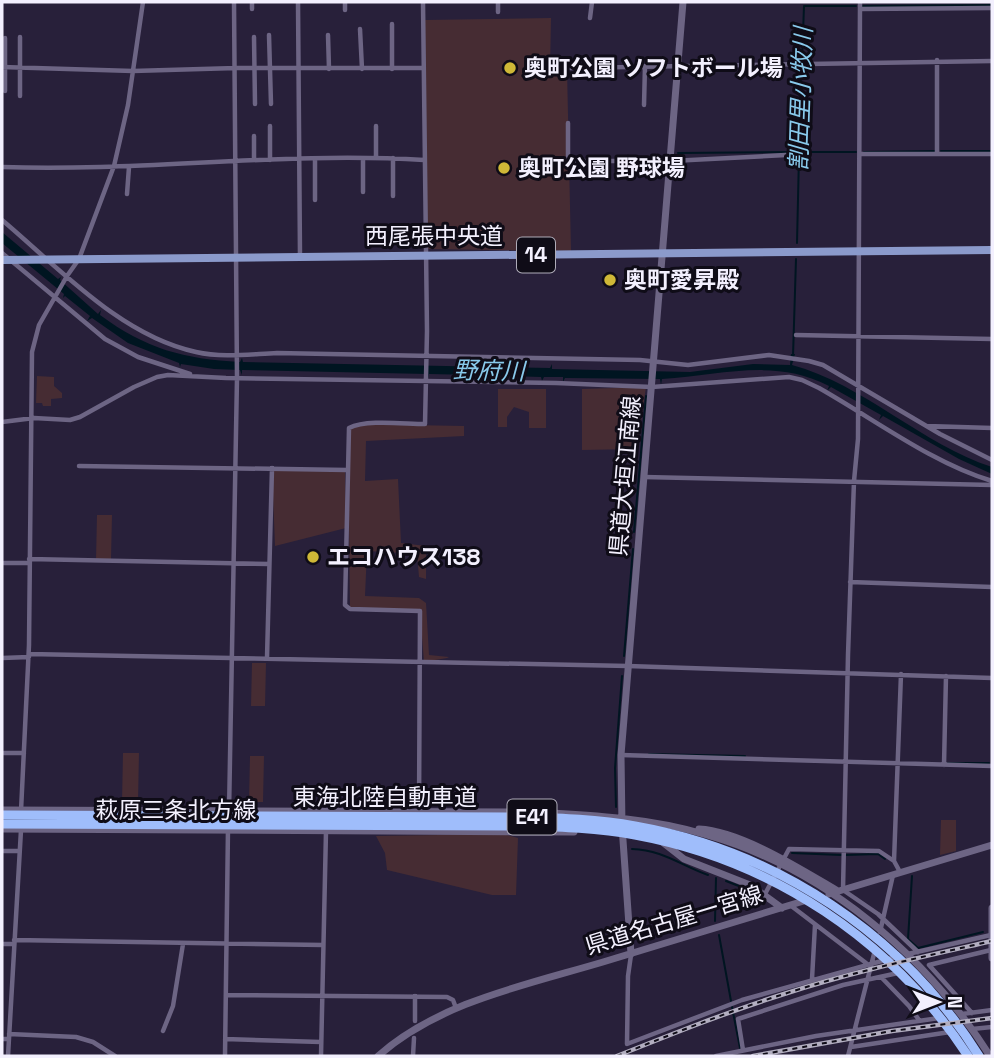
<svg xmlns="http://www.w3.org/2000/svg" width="994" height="1058" font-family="'Space Grotesk','Noto Sans JP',sans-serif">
	<rect width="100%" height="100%" fill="#28203a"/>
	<path fill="#462c33" d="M551,18L550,69H567L571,251L427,249L425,20Z
		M37,376L54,377V386L62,393V398L51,399V406H43L42,403H36Z
		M646,387L637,449L582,450V389Z
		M498,389H546V428H529V412L514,407L507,417V427H498Z
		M356,424L464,426V436L366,441L365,481L398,479L401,543L426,546V579L419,577L417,554L367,551L365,596L419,598L426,603L429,655L449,657L447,658L424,662L420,611L350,609L348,430Z
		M272,468L345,470L346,528L275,546Z
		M97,515H112L111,559L96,560Z
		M252,663H266L265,706H251Z
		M123,753H139L138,802H122Z
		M250,756H264L263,802H249Z
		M941,820H956V851L940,855Z
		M503,834L518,838L516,895H492L387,870L385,853L376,836Z"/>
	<path fill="#001521" d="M2,232L58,279L61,277L60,280L98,314L101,310L100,315C146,349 184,359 240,362L242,358L243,362L550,368L552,364V369L690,372L753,364L790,365L791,354H795L792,365C863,384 923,445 992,467V474L959,459L883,416L879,420L881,415L831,387L827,391L829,386C774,357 720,376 662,379L661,385L660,379L565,378L563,382V377H544L542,381L541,377L476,375L474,380V375L429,374L428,379L427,374L242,370V375L240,370L214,369L181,364L180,367L179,363L128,343L92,318L87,321L90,316L65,296L63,298L64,294L2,243Z"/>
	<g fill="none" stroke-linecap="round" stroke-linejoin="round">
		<path stroke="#001521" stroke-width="2" d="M862,6L992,5
			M802,61L804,6H856
			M941,151H992
			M805,152H856
			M864,152L935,151
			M678,153L792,152
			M797,243L801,67
			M793,356L796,259
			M634,532L646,396
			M624,656L633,549
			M649,754L745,756
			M948,763H989
			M616,807L615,768L622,676
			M632,849C663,850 680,865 708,875
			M792,853L841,855
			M846,855L878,854L885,859
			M912,876L908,939L918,948L983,932
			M726,881L749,890
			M715,921L716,878
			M719,935L731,1001
			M732,1007L740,1048"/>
		<path stroke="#6d6584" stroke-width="4.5" d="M252,2V9
			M298,2L300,256
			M345,2V10
			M860,2L858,439L854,481L848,655L843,890L878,914L918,952
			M860,9L992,8
			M498,12V2
			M590,18L592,2
			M392,24V69
			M360,29L362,69
			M269,35L271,104
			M328,35L329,69
			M20,37V96
			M254,37L255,104
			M5,38V91
			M937,60V153
			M2,67L133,71L236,68H423
			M568,68L992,61
			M644,105L645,66
			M568,123V167
			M270,126V160
			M376,126V158
			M254,136V160
			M860,154H992
			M363,158V192
			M393,158V196
			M315,159V200
			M568,161H671L786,155
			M2,167C143,172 284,151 424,160
			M127,194L129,167
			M2,220C59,268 121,336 196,352C222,358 251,354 277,353L640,360L688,365L769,355L809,361L823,365L940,434L992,460
			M2,253L105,339L138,357L190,374
			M796,335L992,339
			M2,422L34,418L70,420L80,417L134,387L157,377L168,375L226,378L556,383L652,387L789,377L802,380L819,388C874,419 932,463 992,481
			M927,426L992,428
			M79,466L347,470
			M644,477L992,485
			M29,559L269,564
			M2,563H29
			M850,582L992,587
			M29,654L628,666L992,678
			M2,658L29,657
			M267,658L272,468
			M2,753H24
			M621,755L992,766
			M944,765L946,676
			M21,811L29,645L32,352L39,325L67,276L79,259L114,166L128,105L143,2
			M419,812L420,611L350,609L345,605L349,428C367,419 404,424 425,424L427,331L423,2
			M229,813L237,378L234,2
			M2,851H19
			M900,872L894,861L901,674
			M765,894L789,849L879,851L894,861
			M790,905L866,963
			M880,932L893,875
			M14,940L323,945
			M2,944H14
			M908,954L991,935
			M631,955L628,976L627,1044L742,1000L896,957
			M881,977L909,1006L919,1020
			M812,979L815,925
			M226,995L447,997L453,1000L456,1008
			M972,1013L929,965L991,950
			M962,1014L992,1010
			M415,1021V996
			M972,1029L992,1027
			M163,1031L173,1006L183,944
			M9,1034L76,1037L93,1042L115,1056
			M2,1039H9
			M225,1039L321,1042
			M851,1047L950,1032
			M743,1050L738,1019L843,985L898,973
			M8,1056L21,830
			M225,1056L228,828
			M321,1056L326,831
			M413,1056L414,1038
			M716,1056L816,1036L939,1018
			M848,1056L875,950"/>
		<path stroke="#6d6584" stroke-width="7" d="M2,810L534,812C591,815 652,818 707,835C825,869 925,954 990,1056
			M2,829L574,832
			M699,829C741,831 802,870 838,891
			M661,841L684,859L750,885L782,908
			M829,894L992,845
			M992,908V958
			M631,954L622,826L621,755L683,2
			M378,1056C439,1002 526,985 603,962C671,942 739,920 807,900"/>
		<path stroke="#8b9acb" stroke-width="8" d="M2,260L992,250"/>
		<path stroke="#9fbdfb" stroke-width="9" d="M2,815L523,817C560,818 598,819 635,826C776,851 903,934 979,1056
			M2,824L523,826C560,827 598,828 635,835C772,860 892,940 968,1056"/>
		<defs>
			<path id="rail" d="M617,1056C672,1034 727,1012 784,994C852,972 922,957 992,941
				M753,1056L892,1031L992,1018"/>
		</defs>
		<use href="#rail" stroke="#b2aec0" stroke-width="4.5"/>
		<use href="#rail" stroke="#0f0c17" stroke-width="2" stroke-dasharray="5" stroke-linecap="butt"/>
	</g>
	<g fill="#cfb837" stroke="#0f0c17" stroke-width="2.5">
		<circle cx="510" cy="68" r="7"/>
		<circle cx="504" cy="168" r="7"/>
		<circle cx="610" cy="280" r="7"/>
		<circle cx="313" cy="557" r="7"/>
	</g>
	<g text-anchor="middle" stroke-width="6" stroke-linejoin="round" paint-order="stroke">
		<g fill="#0f0c17" stroke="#afacb9" stroke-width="2">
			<rect x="517" y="237.5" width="38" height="35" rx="5"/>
			<rect x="507.5" y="799.5" width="49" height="35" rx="5"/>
		</g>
		<g font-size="21" font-weight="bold" fill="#f3f0fe">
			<text x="536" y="262">14</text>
			<text x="532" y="824">E41</text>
		</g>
		<g font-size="23" font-weight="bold" fill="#f3f0fe" stroke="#0f0c17" text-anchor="start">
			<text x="524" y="76">奥町公園 ソフトボール場</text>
			<text x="518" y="176">奥町公園 野球場</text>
			<text x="624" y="288">奥町愛昇殿</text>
			<text x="327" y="565">エコハウス138</text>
		</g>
		<g font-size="23" fill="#f3f0fe" stroke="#0f0c17">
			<text x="434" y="244">西尾張中央道</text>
			<text transform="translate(625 476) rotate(-85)" y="8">県道大垣江南線</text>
			<text x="385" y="805">東海北陸自動車道</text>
			<text x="176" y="818">萩原三条北方線</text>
			<text transform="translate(674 920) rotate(-17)" y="8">県道名古屋一宮線</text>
		</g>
		<g font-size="24" font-style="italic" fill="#89caec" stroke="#0f0c17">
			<text transform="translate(801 99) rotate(-88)" y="8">割田里小牧川</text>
			<text transform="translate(489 371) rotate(1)" y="8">野府川</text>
		</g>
	</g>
	<rect width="994" height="1058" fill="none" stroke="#f3f0fe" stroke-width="7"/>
	<g transform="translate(938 1002) rotate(90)" stroke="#0f0c17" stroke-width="5" paint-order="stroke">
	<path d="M0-5L12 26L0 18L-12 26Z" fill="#f3f0fe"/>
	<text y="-10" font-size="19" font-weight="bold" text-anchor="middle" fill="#f3f0fe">N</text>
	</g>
</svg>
